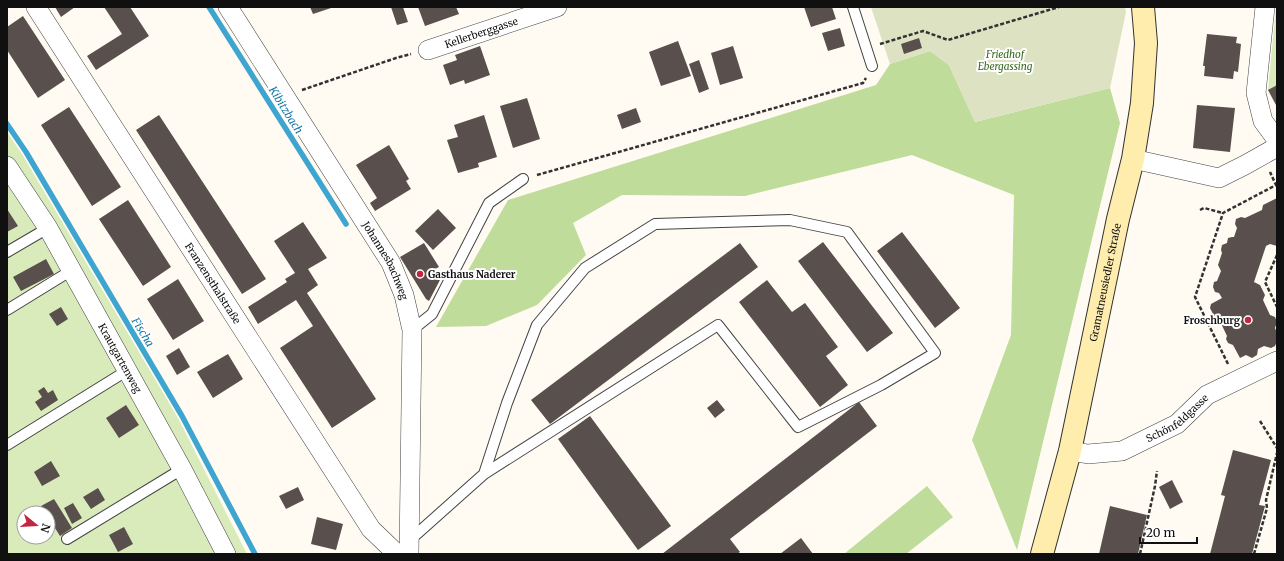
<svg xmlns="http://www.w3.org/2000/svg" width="1284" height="561" font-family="Merriweather,serif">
	<rect width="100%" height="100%" fill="#fffbf3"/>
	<path fill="#d9ebbb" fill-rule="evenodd" d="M1276,7H1277V106L1268,90Z
		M7,132L22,154L178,418L247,554H7ZM24,513H48V537H24Z"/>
	<path fill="#bfdc9a" d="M930,51L949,65L975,122L1110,88L1120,123L1017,550L972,440L1011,335L1014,195L912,155L745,196L622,195L573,223L586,255L537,305L486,326L436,327L508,200L876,85L890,64Z
		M927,486L953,517L906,554H844Z"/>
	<path fill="#dce2c2" d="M871,7H1125L1126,12L1110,88L975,122L949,65L930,51L890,64Z"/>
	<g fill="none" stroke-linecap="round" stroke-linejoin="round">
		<path stroke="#3da5cf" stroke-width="5.5" d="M209,7L346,224
			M7,124L26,152L182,416L255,554"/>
	</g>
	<path fill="#594f4c" d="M55,7H75L61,17Z
		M104,7H130L149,36L96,70L87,56L122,34Z
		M310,7H330L331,8L313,14Z
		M391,7H403L408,22L397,25Z
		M418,7H456L459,14L425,26Z
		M804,7H832L836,19L811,27Z
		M23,16L65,80L38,98L7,50V27Z
		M840,28L845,46L828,51L822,33Z
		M1207,34L1237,37L1236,43L1241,44L1238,72L1234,71L1233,79L1204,76L1205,66H1203Z
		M919,38L922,48L904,54L901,44Z
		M678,41L691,76L661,86L649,52Z
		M480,46L490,75L465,84L464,80L450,85L443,65L457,60L455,55Z
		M733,46L743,78L720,85L711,53Z
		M699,60L709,89L699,93L689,64Z
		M1277,85V104L1276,105L1268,90Z
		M527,98L540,139L513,148L500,106Z
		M1197,105L1235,108L1230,152L1193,148Z
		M69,107L121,187L92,206L41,125Z
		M636,108L641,122L622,129L617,115Z
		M159,115L266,279L242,294L136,130Z
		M484,115L497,157L478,163L479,167L458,173L447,140L458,137L454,125Z
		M389,145L409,179L406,181L411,189L375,211L370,203L377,198L356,165Z
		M1277,198V246L1270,244L1266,246L1254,282L1260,285L1265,295L1263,300L1270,315L1275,317L1277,322L1275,328L1277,333V341L1275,346L1271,348L1264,346L1258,349L1257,355L1252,358L1246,355L1240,358L1233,345L1228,343L1226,339L1227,336L1218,317L1214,316L1210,308L1211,304L1222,298L1219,293L1215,292L1213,287L1214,282L1217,281L1221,271L1218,265L1222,253L1221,250L1222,245L1227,243L1228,238L1232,237H1234L1237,228L1235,224L1236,219L1241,217L1245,218L1262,210L1263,205Z
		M128,200L171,267L143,286L99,219Z
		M7,209L18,226L7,232Z
		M438,209L456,228L433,250L415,231Z
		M303,222L327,258L308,269L318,285L307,293L376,399L332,428L280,348L313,326L296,300L258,324L248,307L287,282L285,279L295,273L274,241Z
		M902,232L960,308L935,328L877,251Z
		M823,242L893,333L867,352L798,261Z
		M424,243L439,267L435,269L441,278L429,301L426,299L400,257Z
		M740,243L758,267L550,424L531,400Z
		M46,259L54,274L21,291L13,277Z
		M178,279L204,321L173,340L147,299Z
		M767,280L792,312L805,303L838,347L826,356L848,385L820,407L739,302Z
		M61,307L68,319L57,326L49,314Z
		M179,348L190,367L177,375L166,356Z
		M228,354L243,379L213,398L197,372Z
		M44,387L48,393L53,390L58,400L41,411L35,402L42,397L38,391Z
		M717,400L725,410L715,418L707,408Z
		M859,402L877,426L730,539L740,552L737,554H662Z
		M126,405L139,425L119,438L106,418Z
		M590,416L671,526L638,550L558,439Z
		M1233,450L1271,460L1259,505L1265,506L1252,554H1210L1225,496L1221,495Z
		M51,461L60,476L42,486L34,472Z
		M1172,480L1183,502L1170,509L1159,487Z
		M298,487L304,500L286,509L279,496Z
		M98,488L105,500L91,509L83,497Z
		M54,499L72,528L60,536L48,517V513H46L41,506Z
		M73,503L82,518L72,524L64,508Z
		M1110,506L1147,515L1138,554H1099Z
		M317,517L343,524L336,550L311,544Z
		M124,527L133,544L118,552L109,535Z
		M801,538L813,554H780Z"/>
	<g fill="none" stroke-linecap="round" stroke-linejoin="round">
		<defs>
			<path id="lane" d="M853,7L872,66
				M7,252L48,228
				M7,310L72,270
				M412,330L432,314L489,203L523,179
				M7,445L128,370
				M67,539L182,469
				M410,540L484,474L507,403L537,325L585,268L655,224L790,220L847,232L935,353L881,385L798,427L718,325L484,474"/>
			<g id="street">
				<path id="s1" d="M36,7L371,529L397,554"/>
				<path id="s2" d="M228,7L391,263L404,295L412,330L409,554"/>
				<path d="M1265,7L1256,93L1263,121L1277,140"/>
				<path id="s3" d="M428,50L557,7"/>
				<path d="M1133,159L1219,178L1245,165L1277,147"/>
				<path id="s4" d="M7,166L48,228L182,469L226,554"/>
				<path id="s5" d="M1070,451L1088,454L1122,451L1177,424L1207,395L1277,361"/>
			</g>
			<g id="secondary">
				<path id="s6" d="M1042,554L1070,451L1118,219L1133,159L1142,103L1146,43L1143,7"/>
			</g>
		</defs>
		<use href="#lane" stroke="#434343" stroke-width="12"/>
		<use href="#street" stroke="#434343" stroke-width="20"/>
		<use href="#secondary" stroke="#323232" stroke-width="24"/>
		<path stroke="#323232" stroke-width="2.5" stroke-dasharray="4 2" stroke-linecap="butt" d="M880,44L923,31L948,40L1059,7
			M302,90L396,58L411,54
			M537,175L863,83L866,78
			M1200,210L1204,208L1223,213
			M1277,255L1265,282L1277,307
			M1228,364L1195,297L1223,213L1276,185L1270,172
			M1260,421L1277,448
			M1140,554L1155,486L1157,471
			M1254,554L1267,508L1266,500L1277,453"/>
		<use href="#lane" stroke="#fff" stroke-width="10"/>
		<use href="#street" stroke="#fff" stroke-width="19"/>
		<use href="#secondary" stroke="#ffedae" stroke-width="22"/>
	</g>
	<g fill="#c2253f" stroke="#fff" stroke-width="1.5">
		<circle cx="420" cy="274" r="4"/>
		<circle cx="1248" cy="320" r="4"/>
	</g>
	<g text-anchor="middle" stroke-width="4" stroke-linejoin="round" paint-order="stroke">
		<g font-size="10" fill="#101010" stroke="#fff">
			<text dy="4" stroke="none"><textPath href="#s3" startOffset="56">Kellerberggasse</textPath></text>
			<text dy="4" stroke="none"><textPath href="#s2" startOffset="299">Johannesbachweg</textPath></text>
			<text dy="4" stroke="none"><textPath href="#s6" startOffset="279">Gramatneusiedler Straße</textPath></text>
			<text dy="4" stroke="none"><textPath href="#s1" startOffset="328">Franzensthalstraße</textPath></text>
			<text dy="4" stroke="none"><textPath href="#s4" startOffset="223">Krautgartenweg</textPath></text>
			<text dy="4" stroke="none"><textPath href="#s5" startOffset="117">Schönfeldgasse</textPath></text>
		</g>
		<g font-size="10" font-style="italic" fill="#36691e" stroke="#fff">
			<text x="1005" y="58">Friedhof<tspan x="1005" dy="12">Ebergassing</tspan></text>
		</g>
		<g font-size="10" font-weight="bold" fill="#101010" stroke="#fff" text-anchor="start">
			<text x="428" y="278">Gasthaus Naderer</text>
			<text x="1240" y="324" text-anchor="end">Froschburg</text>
		</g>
		<g font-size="11" font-style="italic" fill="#1676a4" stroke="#fff">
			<text transform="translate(286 110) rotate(58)" y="4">Kibitzbach</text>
			<text transform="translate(143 332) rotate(59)" y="4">Fischa</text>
		</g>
	</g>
	<rect width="1284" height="561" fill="none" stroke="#101010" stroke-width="16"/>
	<g transform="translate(36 525) rotate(108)"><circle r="19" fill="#ffffff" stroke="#9f9f9f"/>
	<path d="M0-3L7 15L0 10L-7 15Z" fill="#c2253f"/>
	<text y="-6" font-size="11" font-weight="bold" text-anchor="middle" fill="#101010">N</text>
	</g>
	<path d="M1140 537v6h57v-6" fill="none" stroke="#101010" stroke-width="2"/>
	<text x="1146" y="537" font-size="12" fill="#101010" stroke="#ffffff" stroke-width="3" paint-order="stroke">20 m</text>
</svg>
